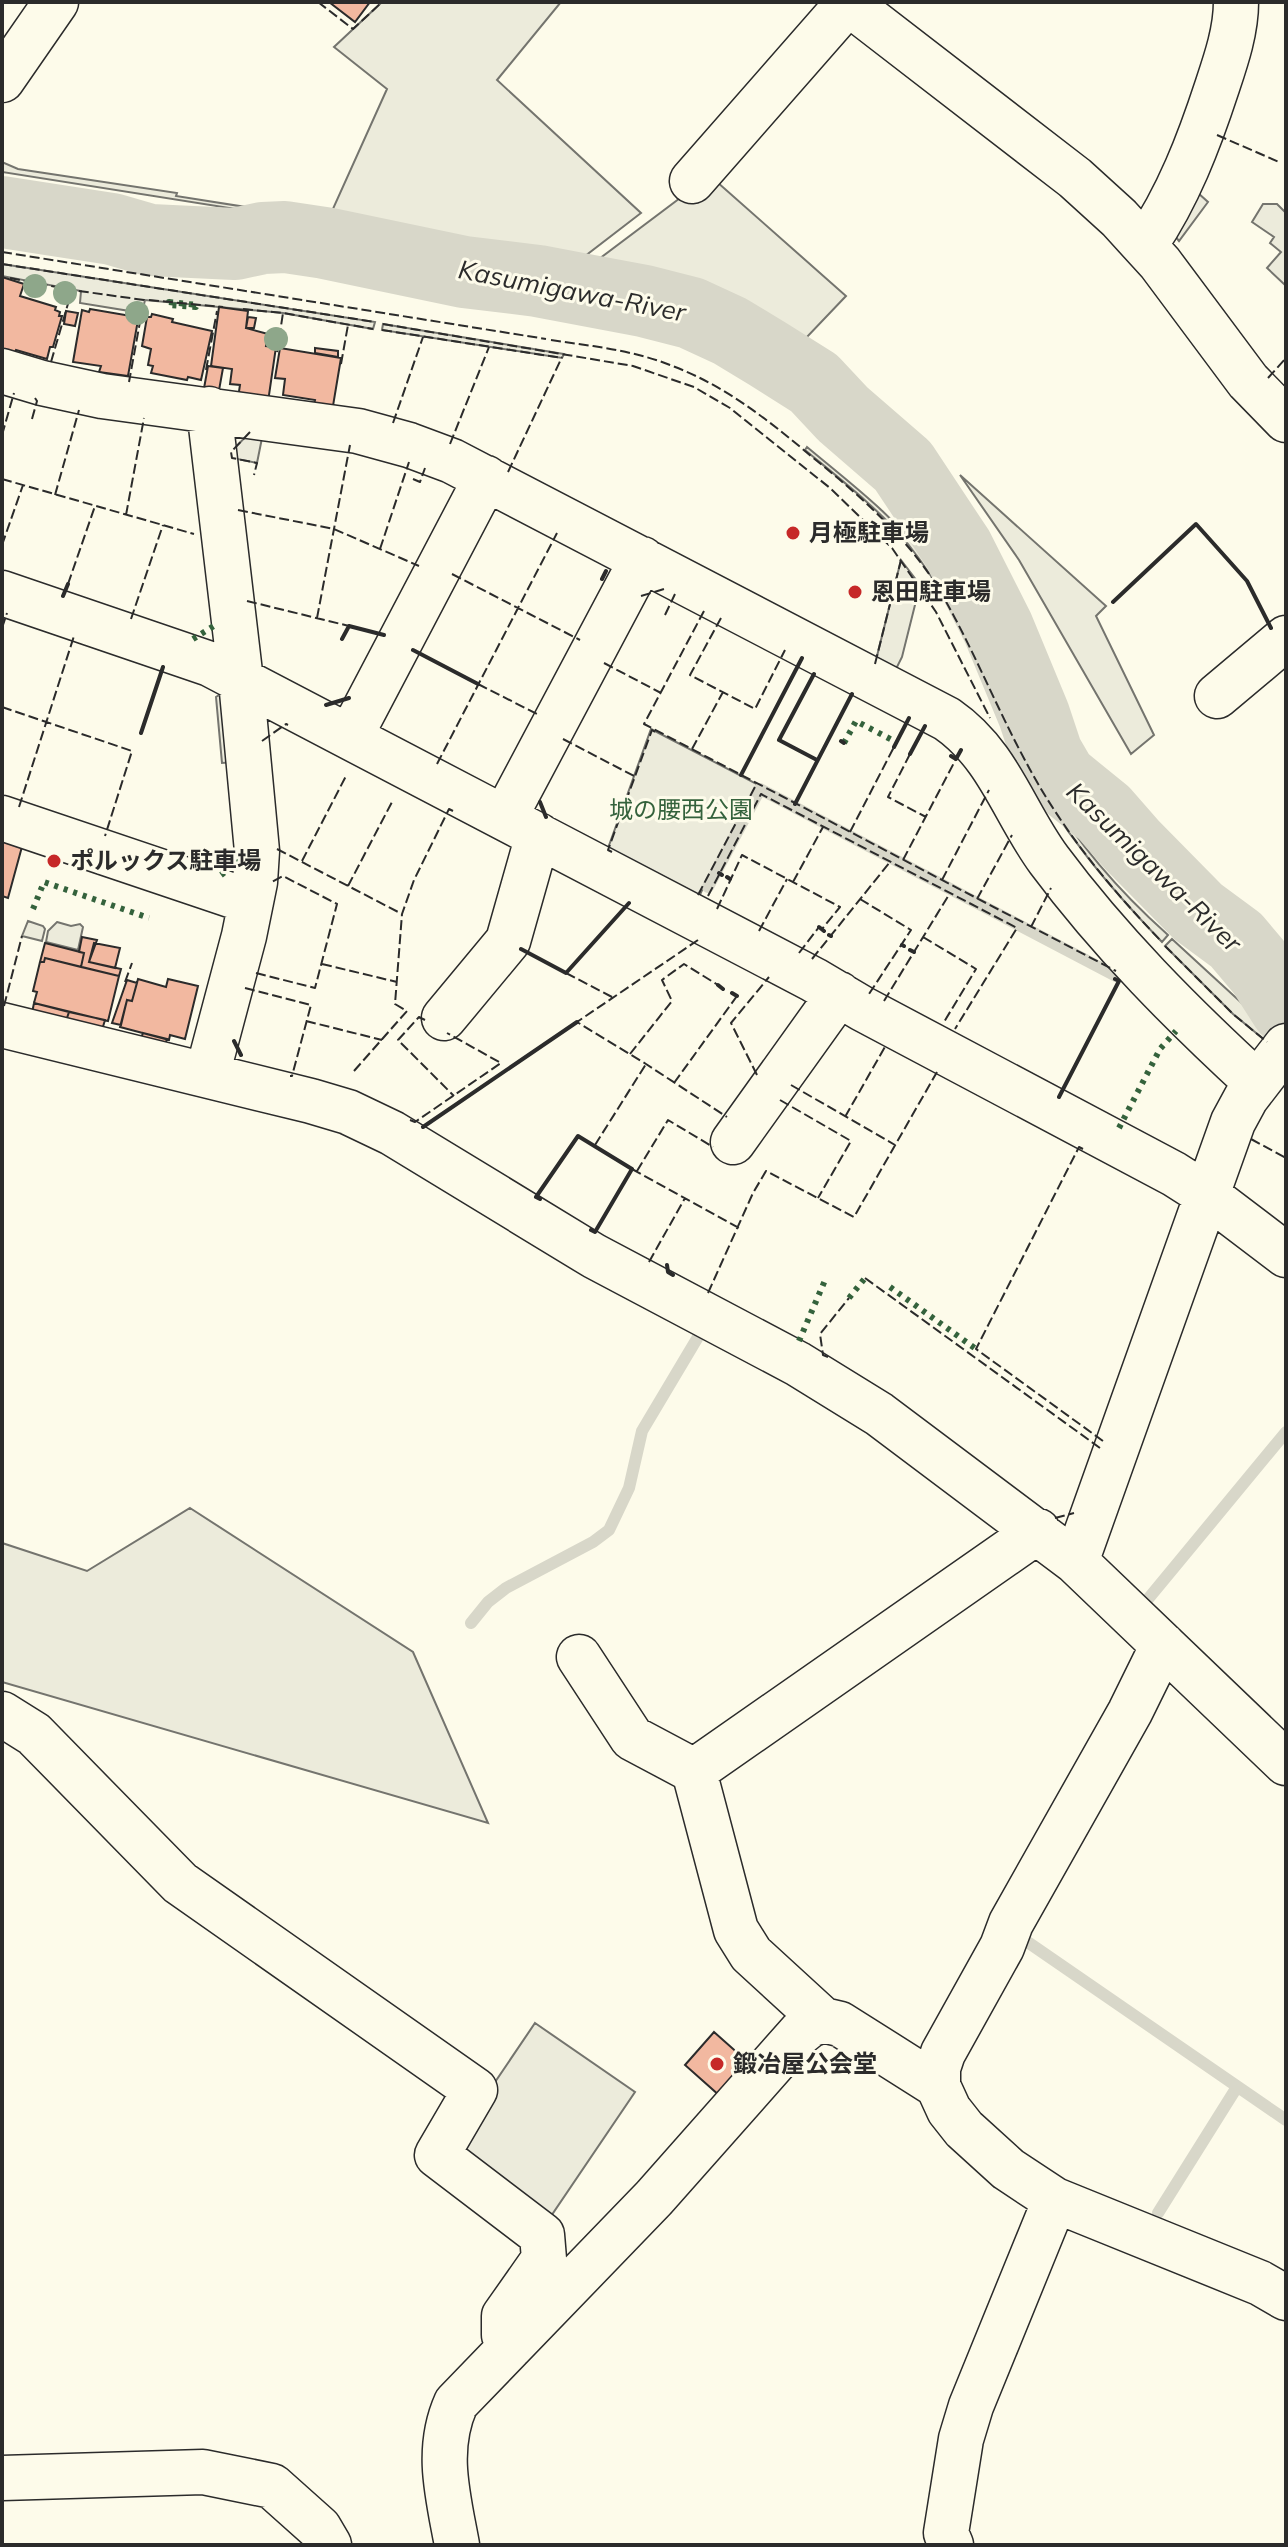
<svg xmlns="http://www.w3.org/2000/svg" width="1288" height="2547" font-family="Mulish,'Noto Sans JP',sans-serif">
	<rect width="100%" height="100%" fill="#fdfbea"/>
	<path fill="#ecebdb" stroke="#74746e" stroke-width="2" d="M382,2H561L497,80L641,213L576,263L2,172V162L18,169L177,193L176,196L328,220L387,89L334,47Z
		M708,174L846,296L806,338C738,297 673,277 595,262L696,186Z
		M1198,193L1208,202L1179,241L1170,230Z
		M1263,204H1277L1286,213L1285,285L1267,268L1281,252L1270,243L1274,237L1252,222Z
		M2,264L375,322L373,329L283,313L145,300L142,313L80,303L81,291L2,276Z
		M383,324L564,354L562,358L382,330Z
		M251,431L262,438L257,463L232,458L231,452Z
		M807,447C850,483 897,518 930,564C979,634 1005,718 1047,791C1079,846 1121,893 1168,935L1162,942C1110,888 1061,830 1026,763C988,691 960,609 908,544C879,509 840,479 805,450Z
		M960,475L1106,606L1096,616L1154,735L1131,754L1019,560Z
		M901,560L920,585L902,657L894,673L875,664Z
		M219,695L228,705L234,762L222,763L216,697Z
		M651,729L1116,971L1124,972L1119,981L761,794L709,891L703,888L698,899L607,851Z
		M28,921L43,926L45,929L42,941L22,936Z
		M57,922L71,926L80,924L83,927L78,950L46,942L48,931Z
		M1172,939L1270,1029V1039L1267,1042L1233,1014L1165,946Z
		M190,1508L413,1652L488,1823L2,1682V1543L87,1571Z
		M535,2023L635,2092L549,2219L449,2150Z"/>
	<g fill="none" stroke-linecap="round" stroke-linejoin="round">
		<path stroke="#d8d7c9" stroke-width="12" d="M708,887L760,789L1116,976L1120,971
			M1148,1599L1286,1432
			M471,1623L488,1602L506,1588L593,1542L609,1530L629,1488L642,1431L698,1337
			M1029,1943L1286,2120
			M1158,2213L1237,2087"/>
		<path stroke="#d8d7c9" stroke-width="72" d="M2,212L112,229L150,240L235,244L263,238L285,237L325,243L464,272L538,281L644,301L691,313L730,331L768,354L814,383L843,414L903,466L958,549L998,628L1034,715L1047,754L1061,778L1104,813L1132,845L1198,912L1236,940L1263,972L1286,1008"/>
	</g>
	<path fill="#f2b8a0" stroke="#2b2b2b" stroke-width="2" d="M329,2H370L355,22Z
		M2,277L24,284L20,296L56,307L55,310L60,312L59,316H62L53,347H50L47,359L16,350L13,357L2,354Z
		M219,307L248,311L246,328L268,334L266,346L276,347L268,402L238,398L240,385L230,384L232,369L211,366Z
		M90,309L131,316L130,319L138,320L128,376L99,372L101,366L73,362L82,310L89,312Z
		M66,311L78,313L75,326L64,324Z
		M152,314L173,319L172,322L212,331L201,380L188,377L187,380L151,373L153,366L148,365L151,349L142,346L147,317H151Z
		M248,317L256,318L254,328H246Z
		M280,348L341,358L333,406L314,404L315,400L283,395L285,379L275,378Z
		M315,348L338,351V357L315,353Z
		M208,366L223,368L218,396L203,394Z
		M2,838L23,843L8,898L2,896Z
		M82,937L97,940L89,962L121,969L119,976L81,967L84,953L79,952Z
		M45,943L84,953L81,967L45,958L44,962H40Z
		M94,943L120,948L115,968L89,962Z
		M45,958L119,976L108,1021L34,1003L37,992L33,991L40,962H44Z
		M138,979L166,987L168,979L198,986L185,1039L170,1035L169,1040L120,1027L127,1000L132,1001Z
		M127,980L137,983L132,1001L127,1000L121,1025L112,1023Z
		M34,1003L69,1012L66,1021L32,1013Z
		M69,1012L105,1020L102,1030L66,1021Z
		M143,1033L167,1039L165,1044L141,1038Z
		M714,2032L749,2063L720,2096L685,2065Z"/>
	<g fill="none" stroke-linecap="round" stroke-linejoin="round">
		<defs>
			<path id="minor" d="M847,2L1075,178L1119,218L1160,263L1248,381L1286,420
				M2,80L56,2
				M692,181L848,3
				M1145,245C1178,197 1199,142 1217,87C1226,60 1236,31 1236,2
				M2,371L42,383L102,396L358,431L409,445L452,461L947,719C999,755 1013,811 1049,860C1110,942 1182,1014 1257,1083
				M2,593L210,664L814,980L863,1009L1174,1174L1207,1195L1286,1255
				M1217,696L1286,638
				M350,737L486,478
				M505,817L642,559
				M2,818L251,902
				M444,1018L508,941L538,835
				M2,1025L311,1101L348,1112L392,1133L594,1256L798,1364L879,1414L1076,1562L1286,1763
				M207,1075L244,936L255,882L257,851L241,681L209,409
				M733,1142L839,994
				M1076,1562L1233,1122L1246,1098L1286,1046
				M579,1657L632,1738L694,1771L736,1930L751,1954L823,2020L840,2024L938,2086L949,2110L964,2129L1008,2169L1055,2200L1260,2283L1286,2298
				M2,1714L34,1734L180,1883L475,2090L437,2155L542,2235L544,2259L504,2316V2335L511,2346
				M694,1771L1038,1531
				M938,2086V2068L943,2053L1002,1947L1011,1923L1130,1712L1163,1645
				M2,2478L203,2472L272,2486L319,2528L329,2545
				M457,2545C448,2496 435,2450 456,2403L654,2198L800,2033L810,2025L823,2020
				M951,2545L946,2533L961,2439L971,2406L1055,2200"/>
		</defs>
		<use href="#minor" stroke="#2b2b2b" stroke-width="47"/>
		<use href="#minor" stroke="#fdfbea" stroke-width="44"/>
		<path stroke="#34623c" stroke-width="6" stroke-dasharray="4 6" stroke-linecap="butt" d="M169,302L197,305L196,307L169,305Z
			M193,639L217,624
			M844,743L856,721L896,742
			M221,875L241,860
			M33,909L44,882L149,918
			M1119,1128L1160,1049L1176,1031
			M890,1287L976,1349
			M849,1298L865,1278
			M799,1341L826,1278"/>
		<path stroke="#2b2b2b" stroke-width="2" stroke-dasharray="10 4" stroke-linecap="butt" d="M318,2L353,29L382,2
			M1217,135L1279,162
			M2,252L546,339
			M2,264L375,322
			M10,278L72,290L144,300L129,382
			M149,300L223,307
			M243,309L283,313L373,329
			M383,324L633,366L694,387L730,408L830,488L892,548L936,612L990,718
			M382,330L562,358
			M551,340C591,346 632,350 670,365C724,385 767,419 811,456C858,494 904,534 937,586C971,643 995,705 1027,764C1062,830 1110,888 1162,942
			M277,352L283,313
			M51,362L72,290
			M341,364L348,325
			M206,370L217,311
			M1268,378L1286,358
			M32,419L37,401L35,398
			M393,423L423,337
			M250,432L231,452L232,458L257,463L254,475
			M2,435L14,393
			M450,444L489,347
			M508,472L562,357
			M2,479L194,534
			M413,479L420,482L425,468
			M55,495L79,410
			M238,510L334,529L419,566
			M126,515L144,418
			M2,545L23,485
			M380,549L409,462
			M452,574L580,640
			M68,584L95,506
			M641,596L664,589
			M247,601L349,626
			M704,611L644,724L1116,971
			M665,615L675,594
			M317,618L350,445
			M721,618L690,675L755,709L785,650
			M131,619L163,525
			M2,628L7,613
			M604,663L661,693
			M875,664L901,560
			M478,684L539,715
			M2,707L132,751L105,836
			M563,739L634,776
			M262,741L286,724L288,725
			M692,749L723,692
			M910,754L888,797L926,817
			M437,764L557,533
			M19,807L74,636
			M850,832L894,747
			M277,849L402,914
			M612,852L608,850L652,730L655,732
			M903,860L956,759
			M302,861L346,776
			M942,880L989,790
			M793,882L823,827
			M348,886L392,802
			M698,895L756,785L755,784
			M708,896L761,794L1017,928L955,1029
			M860,899L911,930L869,994
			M977,899L1012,835
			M717,909L742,855L840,907L822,929
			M1031,927L1051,888
			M759,931L787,879
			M923,937L976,969L944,1022
			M698,940L577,1022L646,1064L727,1117
			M1165,946L1233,1014L1267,1042
			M799,953L819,927
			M812,959L890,862
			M322,964L397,982
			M256,973L315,988L337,904L283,876L272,882
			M566,973L612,997
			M125,982L132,963
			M245,988L311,1005L292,1076H290
			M884,1001L950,893
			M4,1006L22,936
			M425,1020L419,1017L398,1040L454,1096
			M306,1021L382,1040
			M630,1054L672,1001L662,980L684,964L718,985
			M354,1071L407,1011L395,1004L402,914L414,880L449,809L453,811
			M757,1075L731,1023L769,977
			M674,1083L737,996
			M791,1085L895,1145
			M780,1100L851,1141L818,1198
			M845,1117L886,1045
			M410,1120L415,1122L501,1063L447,1033
			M1251,1139L1286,1158
			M595,1145L646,1064
			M1083,1149L1079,1147L976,1349L1103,1441
			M632,1169L739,1228
			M637,1171L668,1120L713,1147
			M649,1262L685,1198
			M865,1278L1100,1448
			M708,1293L753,1193L766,1171L854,1217L937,1072
			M828,1357L823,1355L820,1334L849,1298
			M1055,1518L1074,1513"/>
		<path stroke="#2b2b2b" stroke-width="4" d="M602,579L606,571
			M63,596L68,584
			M1113,602L1196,524L1247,581L1271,628
			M342,639L349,626L384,635
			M413,650L478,684
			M814,674L779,740L817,760
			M326,705L349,698
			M141,733L163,667
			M841,741L844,743
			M894,747L909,718
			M910,754L925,726
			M951,756L956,759L961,750
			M741,775L802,658
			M540,802L546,817
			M795,804L852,694
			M719,873L722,875
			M727,877L730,879
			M819,927L824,931
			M829,935L831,936
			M902,945L904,946
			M521,949L566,973L629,903
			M910,950L914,952
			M718,985L723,989
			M732,993L737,996
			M234,1041L241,1055
			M1059,1097L1119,981L1115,979
			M423,1127L577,1022
			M540,1199L536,1197L578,1136L632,1169L595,1232L591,1230
			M667,1265L668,1272L673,1275"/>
	</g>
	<g fill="#8ea78a">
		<circle cx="35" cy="286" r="12"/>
		<circle cx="65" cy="293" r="12"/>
		<circle cx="137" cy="313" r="12"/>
		<circle cx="276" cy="339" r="12"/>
	</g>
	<g fill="#c62828" stroke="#fdfbea" stroke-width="3">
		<circle cx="793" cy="533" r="8"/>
		<circle cx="855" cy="592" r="8"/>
		<circle cx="54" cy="861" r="8"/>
		<circle cx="717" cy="2064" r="8"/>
	</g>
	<g text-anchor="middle" stroke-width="6" stroke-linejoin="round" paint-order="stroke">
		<g font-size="24" font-weight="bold" fill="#2b2b2b" stroke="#fdfbea" text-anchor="start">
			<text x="809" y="541">月極駐車場</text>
			<text x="871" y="600">恩田駐車場</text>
			<text x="70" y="869">ポルックス駐車場</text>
			<text x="733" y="2072">鍛冶屋公会堂</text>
		</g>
		<g font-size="24" fill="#34623c" stroke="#fdfbea">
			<text x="681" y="818">城の腰西公園</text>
		</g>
		<g font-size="26" font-style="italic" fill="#2b2b2b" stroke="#fdfbea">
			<text transform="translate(572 291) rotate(11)" y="9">Kasumigawa-River</text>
			<text transform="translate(1154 867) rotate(44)" y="9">Kasumigawa-River</text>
		</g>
	</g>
	<rect width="1288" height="2547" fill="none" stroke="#2b2b2b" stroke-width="8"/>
</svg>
